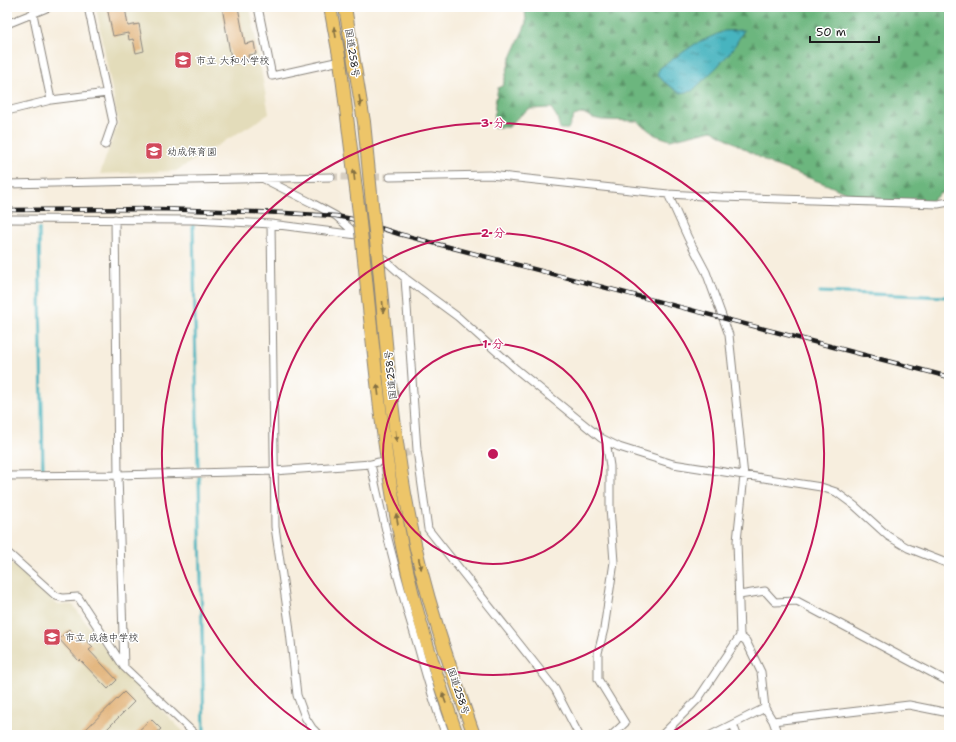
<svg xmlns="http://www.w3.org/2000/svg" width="956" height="742" font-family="'Shantell Sans','Klee One',sans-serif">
	<defs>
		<pattern id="forest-firs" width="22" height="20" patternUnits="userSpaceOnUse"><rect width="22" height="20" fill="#6cb67e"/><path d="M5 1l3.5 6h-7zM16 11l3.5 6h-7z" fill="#589366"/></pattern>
		<pattern id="water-ripples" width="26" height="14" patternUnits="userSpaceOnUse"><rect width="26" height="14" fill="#46b4bf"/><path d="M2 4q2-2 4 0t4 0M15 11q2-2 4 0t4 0" fill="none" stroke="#3a929a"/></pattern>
	</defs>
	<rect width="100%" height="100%" fill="#fff"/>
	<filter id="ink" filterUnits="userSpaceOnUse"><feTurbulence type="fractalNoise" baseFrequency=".025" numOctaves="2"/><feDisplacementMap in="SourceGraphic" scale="8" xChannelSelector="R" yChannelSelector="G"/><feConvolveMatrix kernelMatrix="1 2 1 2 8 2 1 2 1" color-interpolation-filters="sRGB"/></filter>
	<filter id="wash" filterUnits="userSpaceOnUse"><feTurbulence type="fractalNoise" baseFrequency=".012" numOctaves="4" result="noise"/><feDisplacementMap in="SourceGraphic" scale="16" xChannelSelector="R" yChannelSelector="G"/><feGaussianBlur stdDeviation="0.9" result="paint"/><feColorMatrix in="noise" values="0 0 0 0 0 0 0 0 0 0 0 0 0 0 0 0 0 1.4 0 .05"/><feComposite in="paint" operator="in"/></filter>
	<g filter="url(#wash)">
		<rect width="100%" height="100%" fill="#f7eede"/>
		<path fill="#e3dcba" d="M96,7H250L269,114L176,171L100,174L118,122Z
			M7,559L56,604L73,605L120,669L187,735H7Z"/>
		<path fill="url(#forest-firs)" stroke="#44694d" d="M525,7H949V192L941,193L926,205L864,201L828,185L771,164L712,130L670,140L655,135L637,121L602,120L593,118L583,113L574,116L568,129H560L557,117L551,108L529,109L517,118L509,127H494L495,104L498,88L503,85L510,60L526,24Z"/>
		<path fill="url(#water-ripples)" stroke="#31686e" d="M744,30L733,49L717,67L692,91L680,93L663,81L657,74L660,68L695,44L724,31Z"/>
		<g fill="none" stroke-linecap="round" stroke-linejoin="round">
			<path stroke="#46b4bf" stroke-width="3" d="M193,225L198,466
				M39,229L43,472
				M820,292L949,297
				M199,477L204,733"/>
		</g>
		<g id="blocks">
			<path fill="#e0af72" d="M107,7H125L128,26L139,24L144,51L136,53L133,39L129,40L128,33L113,36Z
				M222,7H238L245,44L254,42L256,54L248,55L249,61L232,64Z
				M69,629L81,642L84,638L93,647L89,650L117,680L108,689L80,660L79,661L59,639Z
				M124,692L134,702L101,735H80Z
				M151,719L161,729L154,735H134Z"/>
		</g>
	</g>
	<g filter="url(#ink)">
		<use href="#blocks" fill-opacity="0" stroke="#8a857d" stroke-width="1"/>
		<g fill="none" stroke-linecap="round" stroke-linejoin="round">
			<path stroke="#d6cec1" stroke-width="7" stroke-dasharray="7 3.5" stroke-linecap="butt" d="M331,177H390
				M383,460L410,452"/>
			<defs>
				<path id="minor" d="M88,7L113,122L105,145
					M258,7L272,76L340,61
					M33,14L51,100
					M7,24L49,7
					M7,111L51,100L107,93
					M390,177L490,175L668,194L721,197L938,204L949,202
					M264,179L312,203L336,216L405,278L458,317L516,369L601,438L619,447L673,464L821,487L836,492L855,506L888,536L908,548L949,564
					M7,184L331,177
					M7,219L194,220L271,224L357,235
					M115,219L118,475L124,667
					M271,224L275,527L289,623L297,695L305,717L312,728L319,735
					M405,278L417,450L428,529L555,689L579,735
					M606,441L610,466V508L614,562L604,629L598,653V679L625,723L612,735
					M371,464C384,527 400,589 419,650C427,679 435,707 446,735
					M7,476L118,475L274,471L371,464L378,462
					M7,552L56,596L63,598L78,597L124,667L196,735
					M739,595L765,591L775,602L797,601L949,682
					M740,636L746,641L761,672L765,708L773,721L778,735
					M773,721L909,705L949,713
					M733,724L737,735
					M662,735L698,699L740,636L737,541L744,476L729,335L706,272L688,238L668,194
					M711,735L765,708"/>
				<path id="trunk" d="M330,7L340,61L359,213
					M345,7L364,122L373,214
					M379,268C387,352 393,437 410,520C424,594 449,664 474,735
					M365,269C376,376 386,486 412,591C424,640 441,688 457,735"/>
			</defs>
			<use href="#minor" stroke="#8a857d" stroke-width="9"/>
			<use href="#trunk" stroke="#8a857d" stroke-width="14"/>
			<use href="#minor" stroke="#fff" stroke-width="7"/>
			<use href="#trunk" stroke="#edc569" stroke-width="12"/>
			<defs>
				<path id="rail" d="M7,210L158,209L285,213L336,216L352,219L399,234L949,377"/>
			</defs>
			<use href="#rail" stroke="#1c1c1c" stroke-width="4.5"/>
			<use href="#rail" stroke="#fff" stroke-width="3" stroke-dasharray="9" stroke-linecap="butt"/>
			<defs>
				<path id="trunk-bridge" d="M359,213L365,269
					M373,214L379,268"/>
			</defs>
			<use href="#trunk-bridge" stroke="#8a857d" stroke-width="14" stroke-linecap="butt"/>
			<use href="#trunk-bridge" stroke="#edc569" stroke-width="12"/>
		</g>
		<defs><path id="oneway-solid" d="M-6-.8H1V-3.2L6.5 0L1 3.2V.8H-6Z"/></defs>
		<g fill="#847042">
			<use href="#oneway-solid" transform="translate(335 32) rotate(-100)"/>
			<use href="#oneway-solid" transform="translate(360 101) rotate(81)"/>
			<use href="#oneway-solid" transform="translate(354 175) rotate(-97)"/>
			<use href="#oneway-solid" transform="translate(383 307) rotate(85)"/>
			<use href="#oneway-solid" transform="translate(378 390) rotate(-97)"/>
			<use href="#oneway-solid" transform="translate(396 436) rotate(84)"/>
			<use href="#oneway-solid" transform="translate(397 519) rotate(-100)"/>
			<use href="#oneway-solid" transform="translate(420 564) rotate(77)"/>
			<use href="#oneway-solid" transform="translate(444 698) rotate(-110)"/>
		</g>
	</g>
	<g fill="none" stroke="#c2185b" stroke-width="2">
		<circle cx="493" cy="454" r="110"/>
		<circle cx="493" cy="454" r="221"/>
		<path d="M318 735A331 331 0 1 1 668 735"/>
	</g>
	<defs>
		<symbol id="school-square" viewBox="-11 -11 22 22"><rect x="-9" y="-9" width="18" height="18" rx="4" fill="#d1495b" stroke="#fff"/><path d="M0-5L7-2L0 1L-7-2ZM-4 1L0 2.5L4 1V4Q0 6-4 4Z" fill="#fff"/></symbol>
	</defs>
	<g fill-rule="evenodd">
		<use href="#school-square" x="173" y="50" width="20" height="20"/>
		<use href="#school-square" x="144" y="141" width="20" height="20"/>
		<use href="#school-square" x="42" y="627" width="20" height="20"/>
	</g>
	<g text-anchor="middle" stroke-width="3" stroke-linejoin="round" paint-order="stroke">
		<g font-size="10" fill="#1c1c1c" stroke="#fff">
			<text transform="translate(353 53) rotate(81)" y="4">国道258号</text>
			<text transform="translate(390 375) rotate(-96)" y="4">国道258号</text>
			<text transform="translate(459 691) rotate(71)" y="4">国道258号</text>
		</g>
		<g font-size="10" fill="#1c1c1c" stroke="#fff" text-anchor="start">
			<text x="196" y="64">市立 大和小学校</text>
			<text x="167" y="155">幼成保育園</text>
			<text x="65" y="641">市立 成徳中学校</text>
		</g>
	</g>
	<circle cx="493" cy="454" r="6" fill="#c2185b" stroke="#fff" stroke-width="2"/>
	<g font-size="12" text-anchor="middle" font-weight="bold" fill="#c2185b" stroke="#fff" stroke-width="3" stroke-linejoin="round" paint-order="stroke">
		<text x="493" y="127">3 分</text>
		<text x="493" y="237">2 分</text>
		<text x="493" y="348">1 分</text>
	</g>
	<rect width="956" height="742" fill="none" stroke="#fff" stroke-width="24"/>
	<path d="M810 36v6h69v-6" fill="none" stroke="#1c1c1c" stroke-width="2"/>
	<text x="816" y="36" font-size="12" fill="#1c1c1c" stroke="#ffffff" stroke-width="3" paint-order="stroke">50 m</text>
</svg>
